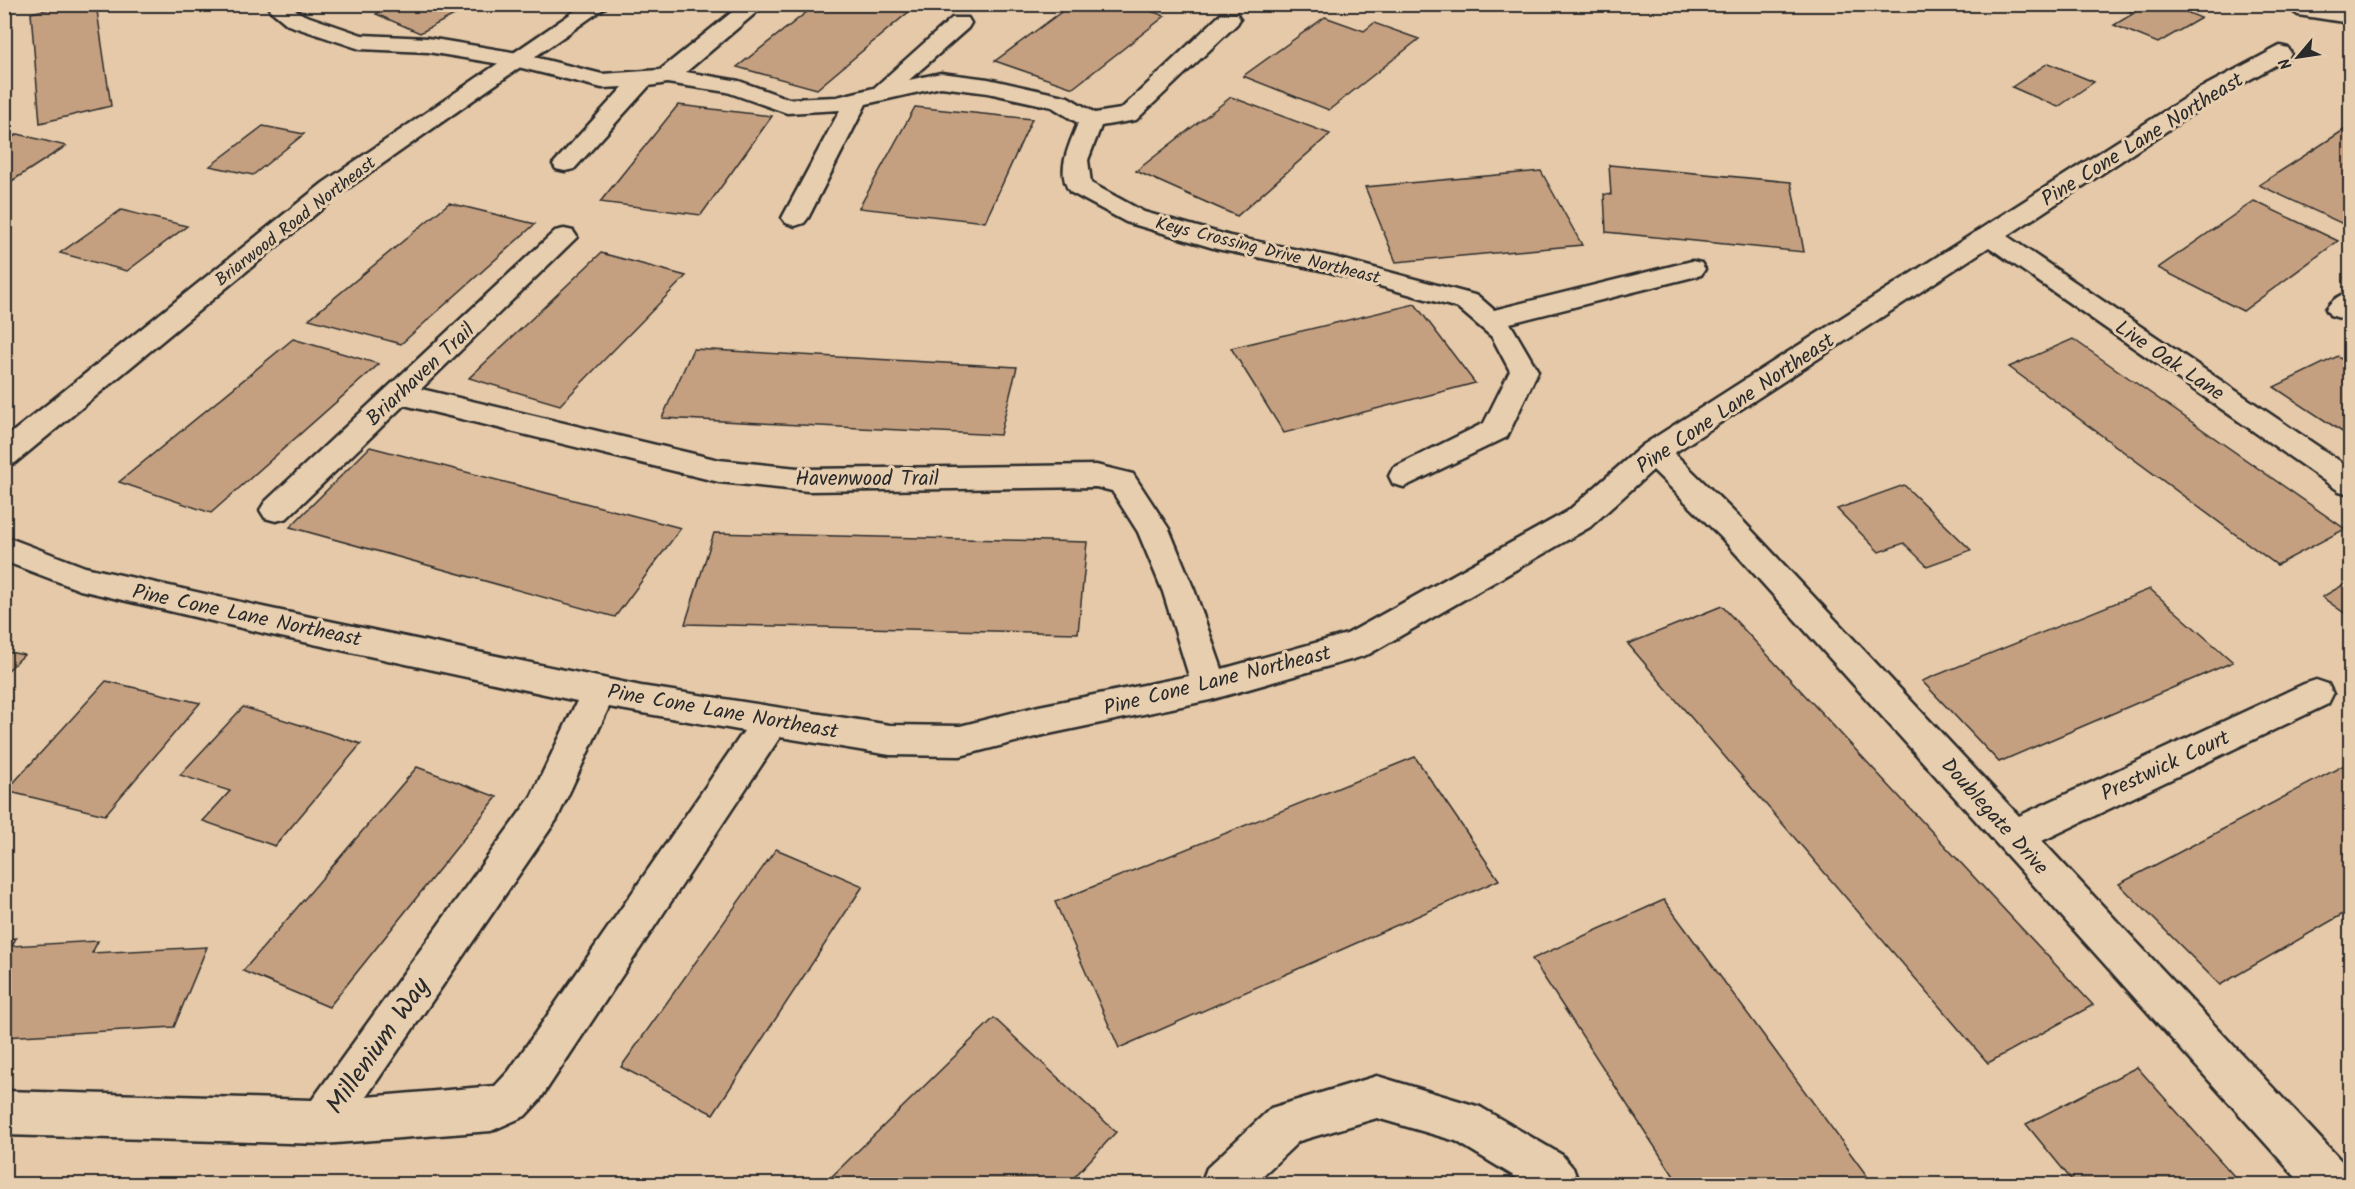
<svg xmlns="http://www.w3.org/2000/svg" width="2355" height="1189" font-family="Kalam,sans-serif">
	<rect width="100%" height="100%" fill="#e5c9a8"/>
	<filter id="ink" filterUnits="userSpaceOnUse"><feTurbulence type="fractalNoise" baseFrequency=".0167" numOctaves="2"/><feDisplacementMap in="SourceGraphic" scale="12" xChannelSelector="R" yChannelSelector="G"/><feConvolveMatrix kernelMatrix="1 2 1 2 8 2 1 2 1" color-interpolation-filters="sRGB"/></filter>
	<g filter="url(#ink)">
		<path fill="#c5a080" stroke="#2b2b2b" stroke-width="1.5" d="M57,4H96L111,106L40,123L31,13L57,7Z
			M395,4H475L420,33L376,14Z
			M817,4H892L912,9L817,89L737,67Z
			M1072,4H1131L1165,16L1073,88L995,61Z
			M2113,4H2167L2201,18L2158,43L2114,25L2134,13Z
			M1325,17L1364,31L1374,23L1419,39L1329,110L1243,76Z
			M2048,63L2094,82L2058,107L2012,87Z
			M1231,97L1330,134L1237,216L1136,171Z
			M678,105L772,116L701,215L600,202Z
			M915,107L1032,119L985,222L859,208Z
			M263,126L304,134L253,175L210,166Z
			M2350,126V219L2343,224L2259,185Z
			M18,134L66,146L4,186V142Z
			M1609,165L1791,182L1804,252L1606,232L1604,194L1611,195Z
			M1541,171L1582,245L1396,262L1365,187Z
			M2254,201L2338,241L2243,311L2158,268Z
			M449,203L535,224L401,344L309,319Z
			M121,210L187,226L127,271L60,253Z
			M601,253L686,276L560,405L469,378Z
			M1415,304L1475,383L1284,433L1231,348Z
			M293,339L379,364L211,513L119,482Z
			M2073,339L2345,529L2277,565L2009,367Z
			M693,349L1017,367L1000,435L662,418Z
			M2338,356L2350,364V437L2274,387Z
			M370,447L681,528L615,617L290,527Z
			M1904,485L1971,550L1927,566L1904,543L1879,552L1837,509Z
			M714,533L1087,542L1078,633L685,624Z
			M2350,581V617L2322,597Z
			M2150,589L2233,662L1999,762L1922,681Z
			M1722,606L2093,1005L1988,1063L1628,644Z
			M4,651L24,655L4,674Z
			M106,681L200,703L105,815L6,791Z
			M243,707L361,744L275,846L203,821L230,791L180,775Z
			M1415,757L1499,880L1119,1048L1055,902Z
			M2350,762V910L2220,985L2119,884Z
			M417,767L497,797L329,1007L243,971Z
			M776,849L863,886L713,1114L621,1067Z
			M1664,900L1873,1184H1679L1532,959Z
			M16,938L12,946L98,941L92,953L207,947L174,1027L4,1037V939Z
			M994,1018L1116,1132L1068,1184H824Z
			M2137,1067L2241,1184H2075L2026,1124Z"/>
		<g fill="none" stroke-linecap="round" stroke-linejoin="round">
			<defs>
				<path id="minor" d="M285,4L304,15L362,35L428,38L518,53L602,74L660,70L742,4H766L686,72L739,81L789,99L837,97L874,88L952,18H968L971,23L968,28L909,80L941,73L988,79L1068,97L1095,113L1121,109L1221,14H1237L1240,19L1237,24L1136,120L1101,126L1088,160L1091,183L1144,212L1230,236L1333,257L1478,296L1494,310L1692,261L1701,263L1705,269L1701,275L1510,323L1538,371L1507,437L1404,487L1393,484L1389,476L1393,468L1484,423L1510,371L1492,337L1458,308L1330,272L1217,249L1126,222L1070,192C1055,171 1070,144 1078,123L1052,107L988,93L941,87L866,104L808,218L804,223L795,226L786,223L782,218L840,110L787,113L727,92L667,83L649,86L574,169L565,171L556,169L553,164L623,87L602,88L518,67L428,52L360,49L288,25L270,10L273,5Z
					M2283,4H2312L2350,11V23L2298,15Z
					M2280,46L2288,48L2291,53L2288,58L2215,99L2007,236L2350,468V494L2339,491L1989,247L1674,453L1743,521L2019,816L2304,684L2316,680L2328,684L2333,694L2328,704L2042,841L2348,1168L2350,1184H2302L1721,537L1653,470L1590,527L1369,654L1357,658L1210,700L1039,736L960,756L890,755L780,737L539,1101L525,1116L491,1131L323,1144L4,1135V1091L312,1100L531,797L577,701L267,634L80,590L4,561V536L85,567L267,608L641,686L890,725L960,726L1039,706L1189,676L1163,592L1138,532L1112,491L1096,487L808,491L719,482L404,405L287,518L276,521L265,518L260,510L265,502L555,231L564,229L573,231L577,237L421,389L719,460L808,469L1096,465L1133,474L1169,529L1195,592L1222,669L1347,634L1568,511L1643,445L2199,89ZM609,707L744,731L509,1071L495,1086L366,1097L557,819Z
					M2350,292V314L2340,318L2330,315L2326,309C2332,300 2339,295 2350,292Z
					M1377,1076L1480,1107L1562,1155L1573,1168L1579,1184H1527L1456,1141L1377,1118L1299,1141L1254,1184H1201L1207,1168L1271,1108Z"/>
				<path id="tertiary" d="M585,4H610L341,193L15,463L4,465V439L323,183Z"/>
			</defs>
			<use href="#minor" stroke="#2b2b2b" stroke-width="5"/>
			<use href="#tertiary" stroke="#2b2b2b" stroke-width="5"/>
			<use href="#minor" fill="#e7ceaf" fill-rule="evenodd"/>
			<use href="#tertiary" fill="#e7ceaf" fill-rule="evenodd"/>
		</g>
	</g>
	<g text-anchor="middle" stroke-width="6" stroke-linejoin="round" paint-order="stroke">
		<g font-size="18" fill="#2b2b2b" stroke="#e7ceaf">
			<text transform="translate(295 221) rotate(-38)" y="6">Briarwood Road Northeast</text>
			<text transform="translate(1268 250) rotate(14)" y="6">Keys Crossing Drive Northeast</text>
		</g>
		<g font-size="21" fill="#2b2b2b" stroke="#e7ceaf">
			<text transform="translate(2142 139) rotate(-32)" y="7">Pine Cone Lane Northeast</text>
			<text transform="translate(2170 360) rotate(34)" y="7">Live Oak Lane</text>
			<text transform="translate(420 374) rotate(-43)" y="7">Briarhaven Trail</text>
			<text transform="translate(1735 403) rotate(-34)" y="7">Pine Cone Lane Northeast</text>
			<text x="867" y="485">Havenwood Trail</text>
			<text transform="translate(247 615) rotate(12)" y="7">Pine Cone Lane Northeast</text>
			<text transform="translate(1217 680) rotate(-14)" y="7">Pine Cone Lane Northeast</text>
			<text transform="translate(723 711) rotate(10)" y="7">Pine Cone Lane Northeast</text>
			<text transform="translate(2165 765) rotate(-25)" y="7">Prestwick Court</text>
			<text transform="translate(1995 816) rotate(48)" y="7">Doublegate Drive</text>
		</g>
		<g font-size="26" fill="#2b2b2b" stroke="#e7ceaf">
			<text transform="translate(377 1045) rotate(-55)" y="9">Millenium Way</text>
		</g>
	</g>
	<rect width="2355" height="1189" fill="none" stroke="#e7ceaf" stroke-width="24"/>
	<rect x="12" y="12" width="2331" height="1165" fill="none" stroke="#2b2b2b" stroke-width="2" filter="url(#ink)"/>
	<g transform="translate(2298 57) rotate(241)" stroke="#e7ceaf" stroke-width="4.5" paint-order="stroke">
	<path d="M0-4.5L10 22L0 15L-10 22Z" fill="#2b2b2b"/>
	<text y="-9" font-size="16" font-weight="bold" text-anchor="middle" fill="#2b2b2b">N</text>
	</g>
</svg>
